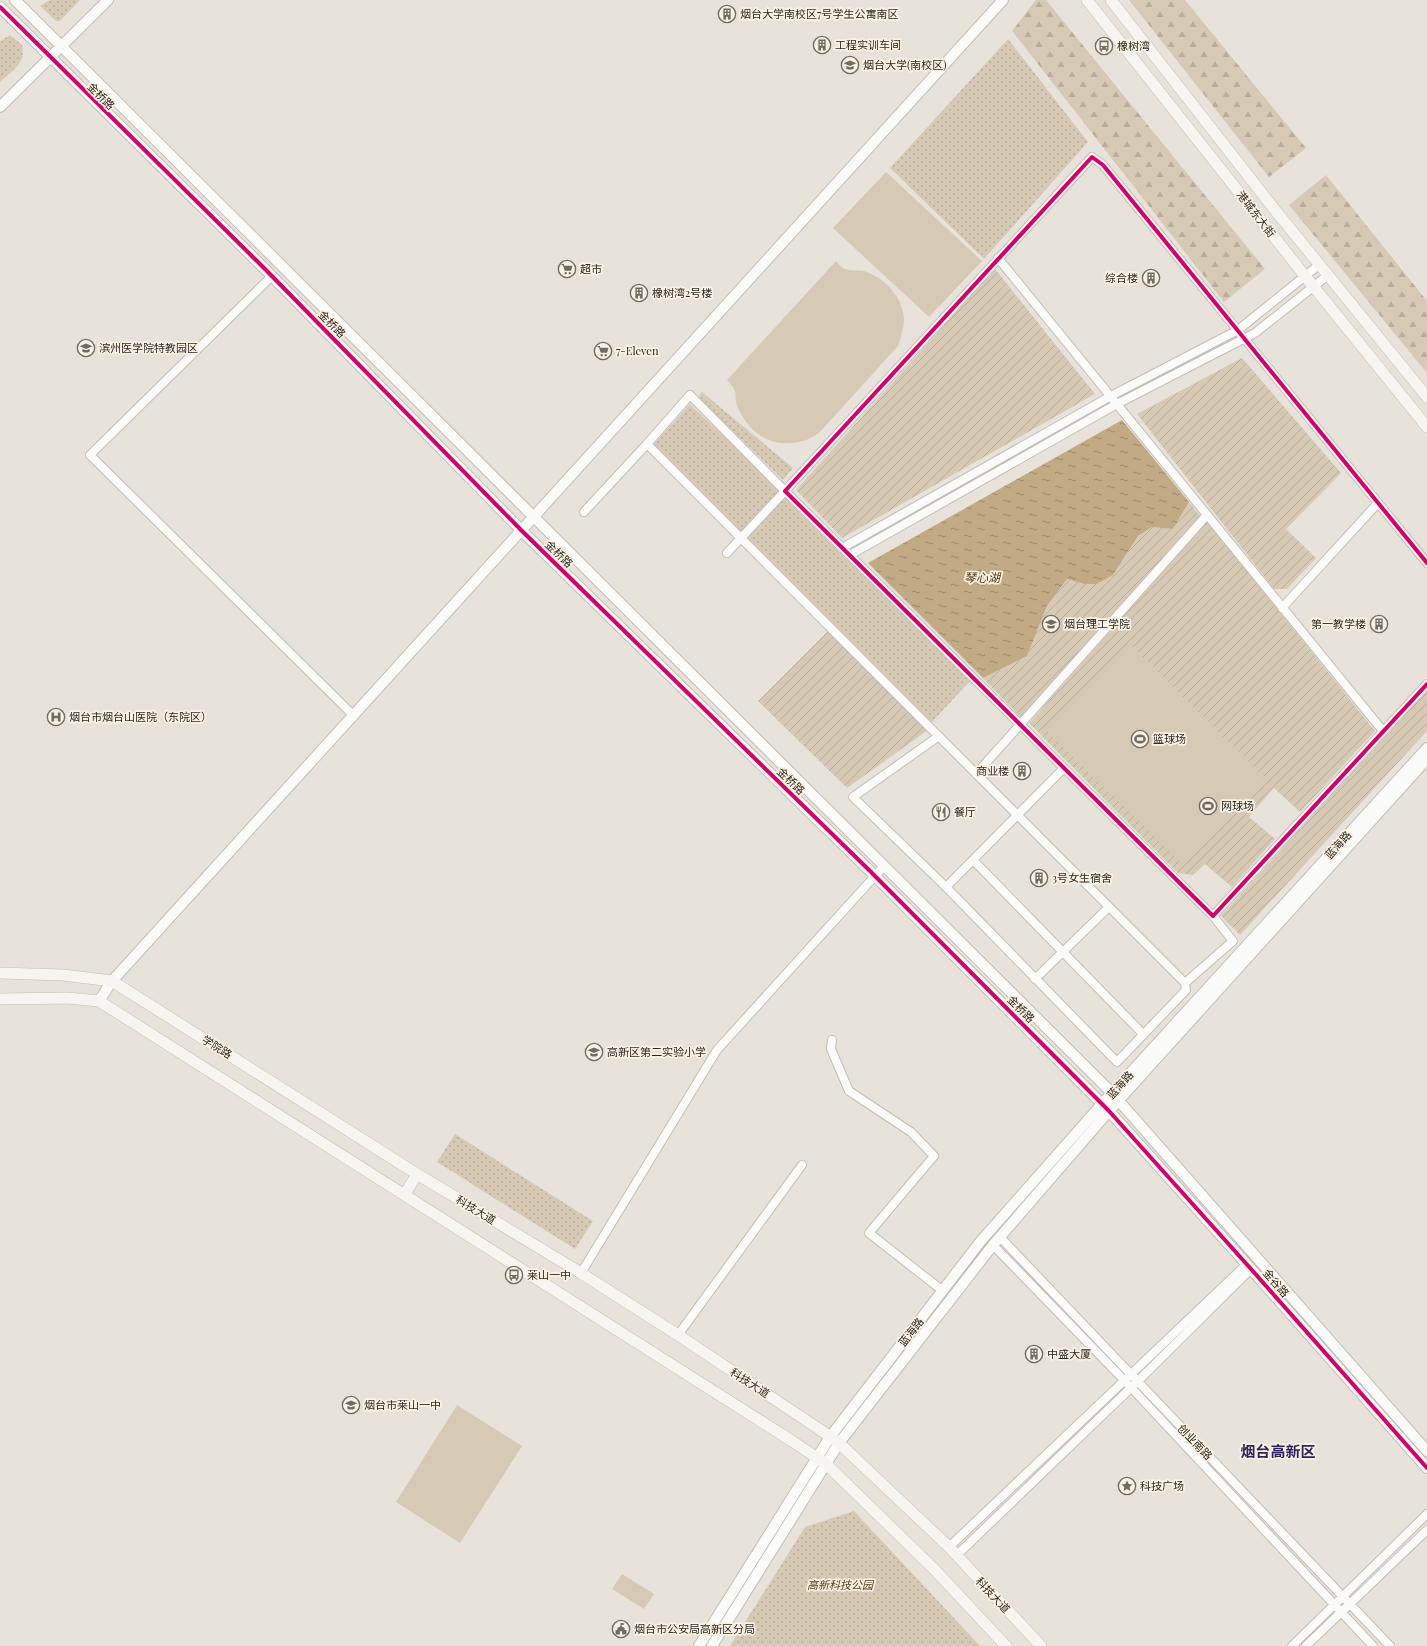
<svg xmlns="http://www.w3.org/2000/svg" width="1427" height="1646" font-family="'Playfair Display','Noto Sans SC',serif">
	<defs>
		<pattern id="grass-dots" width="8" height="8" patternUnits="userSpaceOnUse"><rect width="8" height="8" fill="#d7cab4"/><path d="M2 2h.1M6 6h.1" fill="none" stroke="#b9ae9b" stroke-width="1.8" stroke-linecap="round"/></pattern>
		<pattern id="forest-firs" width="22" height="20" patternUnits="userSpaceOnUse"><rect width="22" height="20" fill="#d7cab4"/><path d="M5 1l3.5 6h-7zM16 11l3.5 6h-7z" fill="#b9ae9b"/></pattern>
		<pattern id="garden-furrows" width="10" height="10" patternUnits="userSpaceOnUse"><rect width="10" height="10" fill="#d7cab4"/><path d="M-1 1l2-2M0 10L10 0M9 11l2-2" fill="none" stroke="#b9ae9b"/></pattern>
		<pattern id="water-ripples" width="26" height="14" patternUnits="userSpaceOnUse"><rect width="26" height="14" fill="#c1aa84"/><path d="M2 4q2-2 4 0t4 0M15 11q2-2 4 0t4 0" fill="none" stroke="#9d8b6c"/></pattern>
	</defs>
	<rect width="100%" height="100%" fill="#e7e3db"/>
	<path fill="url(#grass-dots)" d="M50,0H80L60,21H56L40,6Z
		M10,35L22,45C26,64 13,70 0,82V41Z
		M1008,39L1088,142L984,259L890,168Z
		M702,392L793,468L783,480L698,397Z
		M690,404L781,492L740,535L653,445Z
		M785,498L970,681L930,724L746,539Z
		M455,1134L593,1221L575,1249L437,1162Z
		M854,1511L980,1646H730L805,1527Z"/>
	<path fill="url(#forest-firs)" d="M1036,0H1046L1265,269L1224,302L1012,31Z
		M1129,0H1185L1306,148L1269,177Z
		M1326,175L1427,301V373L1289,205Z"/>
	<path fill="url(#garden-furrows)" d="M995,269L1095,394L842,538L796,490Z
		M1242,358L1341,473L1286,529L1316,558L1287,589H1274L1137,414Z
		M1189,502L1201,517L1021,718L983,678L1027,656L1047,606L1067,579L1084,584H1097L1113,575L1138,536L1152,527L1173,529Z
		M1207,521L1375,731L1300,812L1274,788L1249,817L1275,839L1232,887L1205,864L1193,875L1178,873L1029,723Z
		M828,631L928,730L847,788L758,701Z
		M1427,690V731L1240,935L1221,916Z"/>
	<path fill="#d7cab4" d="M886,172L982,261L929,317L833,228Z
		M836,261C838,264 842,268 845,269C852,272 860,269 867,272C886,279 903,298 904,319C904,328 901,337 898,346L819,433C814,436 808,440 803,441C773,449 750,435 738,408C732,394 741,394 727,380Z
		M1131,645L1266,779L1182,864L1046,730Z
		M457,1405L522,1446L460,1543L396,1502Z
		M622,1574L654,1594L644,1609L612,1589Z"/>
	<path fill="url(#water-ripples)" d="M1122,420L1189,502L1173,529L1152,527L1138,536L1113,575L1097,584H1084L1067,579L1047,606L1027,656L983,678L868,563Z"/>
	<path fill="#e7e3db" d="M0,0H25L33,8L29,11L11,33L0,23Z"/>
	<g fill="none" stroke-linecap="round" stroke-linejoin="round">
		<defs>
			<path id="minor" d="M998,258L1383,731
				M272,276L90,455L354,716
				M647,444L1185,983L1233,941L1213,916
				M584,512L647,444L690,395L785,491L727,553
				M842,548L1111,396L1238,330L1320,264
				M850,555L1117,404L1255,333L1328,275
				M1427,563L1103,165L1092,157L785,491L1213,916L1427,684
				M1282,608L1378,503
				M939,736L853,797L946,887L1117,1062L1186,990L1185,983
				M976,774L1207,515
				M973,860L1143,1034
				M946,887L1064,768
				M1035,979L1109,907
				M832,1040L831,1049L849,1091L911,1132L934,1156L869,1233L943,1291
				M1000,1237L1390,1646
				M993,1245L1125,1381L1373,1646
				M581,1273L717,1050L884,866
				M678,1335L802,1165
				M949,1547L1247,1264
				M957,1555L1137,1382L1251,1269
				M1292,1646L1427,1514
				M1306,1646L1427,1530"/>
			<path id="tertiary" d="M15,0L1112,1093L1427,1451
				M0,7L265,269L522,531L869,870L1109,1111L1251,1269L1427,1468
				M0,107L108,0
				M99,1001L112,981L1003,0
				M699,1646L830,1437L980,1242L1102,1104L1427,748
				M712,1646L839,1443L993,1245L1109,1111L1427,759"/>
			<path id="secondary" d="M1087,0L1305,276L1427,427
				M1111,0L1275,210L1427,397
				M0,973L63,975L112,981L417,1174L581,1273L678,1335L819,1429L839,1443L949,1547L1041,1646
				M0,999L67,998L99,1001L792,1441L826,1464L934,1569L1006,1646
				M405,1194L417,1174"/>
		</defs>
		<use href="#minor" stroke="#c3bfb8" stroke-width="10"/>
		<use href="#tertiary" stroke="#c3bfb8" stroke-width="12"/>
		<use href="#secondary" stroke="#c3bfb8" stroke-width="12"/>
		<use href="#minor" stroke="#fbfbfa" stroke-width="8"/>
		<use href="#tertiary" stroke="#fbfbfa" stroke-width="10"/>
		<use href="#secondary" stroke="#f6f5f1" stroke-width="11"/>
		<defs>
			<path id="cycleway" d="M0,7L265,269L522,531L869,870L1109,1111L1251,1269L1427,1468
				M1427,563L1103,165L1092,157L785,491L1213,916L1427,684"/>
		</defs>
		<use href="#cycleway" stroke="#fbf1e2" stroke-width="6"/>
		<use href="#cycleway" stroke="#d6006c" stroke-width="4"/>
	</g>
	<defs>
		<symbol id="building-ring" viewBox="-11 -11 22 22"><circle r="9.5" fill="#fbf1e2" stroke="#6f6b65" stroke-width="1.5"/><path d="M-4-6H4V6H1V3H-1V6H-4ZM-2.5-4.3h1.7v1.8h-1.7ZM.8-4.3h1.7v1.8H.8ZM-2.5-1h1.7V.8h-1.7ZM.8-1h1.7V.8H.8Z" fill="#6f6b65"/></symbol>
		<symbol id="bus-ring" viewBox="-11 -11 22 22"><circle r="9.5" fill="#fbf1e2" stroke="#6f6b65" stroke-width="1.5"/><path d="M-5-6H5V4H4V6H2V4H-2V6H-4V4H-5ZM-3.5-4V0h7V-4ZM-3.5 1.2v1.5H-2V1.2ZM2 1.2v1.5H3.5V1.2Z" fill="#6f6b65"/></symbol>
		<symbol id="university-ring" viewBox="-11 -11 22 22"><circle r="9.5" fill="#fbf1e2" stroke="#6f6b65" stroke-width="1.5"/><path d="M0-5L7-2L0 1L-7-2ZM-4 1L0 2.5L4 1V4Q0 6-4 4Z" fill="#6f6b65"/></symbol>
		<symbol id="supermarket-ring" viewBox="-11 -11 22 22"><circle r="9.5" fill="#fbf1e2" stroke="#6f6b65" stroke-width="1.5"/><path d="M-6-5.5h2.5l.6 2H6L4.5 2H-2.5L-4.4-4H-6ZM-1.5 3.2a1.3 1.3 0 1 0 .1 0ZM3 3.2a1.3 1.3 0 1 0 .1 0Z" fill="#6f6b65"/></symbol>
		<symbol id="school-ring" viewBox="-11 -11 22 22"><circle r="9.5" fill="#fbf1e2" stroke="#6f6b65" stroke-width="1.5"/><path d="M0-5L7-2L0 1L-7-2ZM-4 1L0 2.5L4 1V4Q0 6-4 4Z" fill="#6f6b65"/></symbol>
		<symbol id="hospital-ring" viewBox="-11 -11 22 22"><circle r="9.5" fill="#fbf1e2" stroke="#6f6b65" stroke-width="1.5"/><path d="M-5-5h3v3.5h4V-5h3V5h-3V1.5h-4V5h-3Z" fill="#6f6b65"/></symbol>
		<symbol id="stadium-ring" viewBox="-11 -11 22 22"><circle r="9.5" fill="#fbf1e2" stroke="#6f6b65" stroke-width="1.5"/><path d="M0-5a6.5 5 0 1 0 0 10a6.5 5 0 1 0 0-10ZM-3.5-1.8h7v3.6h-7Z" fill="#6f6b65"/></symbol>
		<symbol id="restaurant-ring" viewBox="-11 -11 22 22"><circle r="9.5" fill="#fbf1e2" stroke="#6f6b65" stroke-width="1.5"/><path d="M-5-6h1v4h1v-4h1v4h1v-4h1v5L-1.5 .5V6h-2V.5L-5-1ZM5-6V6H3V1.5H1.5Q1.5-4 5-6Z" fill="#6f6b65"/></symbol>
		<symbol id="sight-ring" viewBox="-11 -11 22 22"><circle r="9.5" fill="#fbf1e2" stroke="#6f6b65" stroke-width="1.5"/><path d="M0-6L1.8-2.2L6-1.7L2.9 1.2L3.7 5.4L0 3.3L-3.7 5.4L-2.9 1.2L-6-1.7L-1.8-2.2Z" fill="#6f6b65"/></symbol>
		<symbol id="civic-ring" viewBox="-11 -11 22 22"><circle r="9.5" fill="#fbf1e2" stroke="#6f6b65" stroke-width="1.5"/><path d="M-.6-6.5H3V-4.5H.6V-3L4-1V1h2V6H-6V1h2V-1L-.6-3ZM-1.2 2.5V6h2.4V2.5Z" fill="#6f6b65"/></symbol>
	</defs>
	<g fill-rule="evenodd">
		<use href="#building-ring" x="717" y="4" width="20" height="20"/>
		<use href="#building-ring" x="812" y="35" width="20" height="20"/>
		<use href="#bus-ring" x="1094" y="36" width="20" height="20"/>
		<use href="#university-ring" x="840" y="55" width="20" height="20"/>
		<use href="#supermarket-ring" x="557" y="259" width="20" height="20"/>
		<use href="#building-ring" x="1141" y="268" width="20" height="20"/>
		<use href="#building-ring" x="629" y="283" width="20" height="20"/>
		<use href="#school-ring" x="76" y="338" width="20" height="20"/>
		<use href="#supermarket-ring" x="593" y="341" width="20" height="20"/>
		<use href="#university-ring" x="1041" y="614" width="20" height="20"/>
		<use href="#building-ring" x="1369" y="614" width="20" height="20"/>
		<use href="#hospital-ring" x="46" y="707" width="20" height="20"/>
		<use href="#stadium-ring" x="1130" y="729" width="20" height="20"/>
		<use href="#building-ring" x="1012" y="761" width="20" height="20"/>
		<use href="#stadium-ring" x="1198" y="796" width="20" height="20"/>
		<use href="#restaurant-ring" x="931" y="802" width="20" height="20"/>
		<use href="#building-ring" x="1029" y="868" width="20" height="20"/>
		<use href="#school-ring" x="584" y="1042" width="20" height="20"/>
		<use href="#bus-ring" x="504" y="1265" width="20" height="20"/>
		<use href="#building-ring" x="1024" y="1344" width="20" height="20"/>
		<use href="#school-ring" x="341" y="1395" width="20" height="20"/>
		<use href="#sight-ring" x="1117" y="1476" width="20" height="20"/>
		<use href="#civic-ring" x="611" y="1619" width="20" height="20"/>
	</g>
	<g text-anchor="middle" stroke-width="3.5" stroke-linejoin="round" paint-order="stroke">
		<g font-size="11" fill="#2e2a25" stroke="#fbf1e2" text-anchor="start">
			<text x="740" y="18">烟台大学南校区7号学生公寓南区</text>
			<text x="835" y="49">工程实训车间</text>
			<text x="1117" y="50">橡树湾</text>
			<text x="863" y="69">烟台大学(南校区)</text>
			<text x="580" y="273">超市</text>
			<text x="1138" y="282" text-anchor="end">综合楼</text>
			<text x="652" y="297">橡树湾2号楼</text>
			<text x="99" y="352">滨州医学院特教园区</text>
			<text x="616" y="355">7-Eleven</text>
			<text x="1064" y="628">烟台理工学院</text>
			<text x="1366" y="628" text-anchor="end">第一教学楼</text>
			<text x="69" y="721">烟台市烟台山医院（东院区）</text>
			<text x="1153" y="743">篮球场</text>
			<text x="1009" y="775" text-anchor="end">商业楼</text>
			<text x="1221" y="810">网球场</text>
			<text x="954" y="816">餐厅</text>
			<text x="1052" y="882">3号女生宿舍</text>
			<text x="607" y="1056">高新区第二实验小学</text>
			<text x="527" y="1279">莱山一中</text>
			<text x="1047" y="1358">中盛大厦</text>
			<text x="364" y="1409">烟台市莱山一中</text>
			<text x="1140" y="1490">科技广场</text>
			<text x="634" y="1633">烟台市公安局高新区分局</text>
		</g>
		<g font-size="11" fill="#2e2a25" stroke="#fbf1e2">
			<text transform="translate(101 96) rotate(45)" y="4">金桥路</text>
			<text transform="translate(1256 214) rotate(52)" y="4">港城东大街</text>
			<text transform="translate(332 324) rotate(45)" y="4">金桥路</text>
			<text transform="translate(559 554) rotate(44)" y="4">金桥路</text>
			<text transform="translate(791 781) rotate(44)" y="4">金桥路</text>
			<text transform="translate(1338 845) rotate(-48)" y="4">蓝海路</text>
			<text transform="translate(1021 1009) rotate(45)" y="4">金桥路</text>
			<text transform="translate(217 1047) rotate(32)" y="4">学院路</text>
			<text transform="translate(1120 1085) rotate(-48)" y="4">蓝海路</text>
			<text transform="translate(476 1210) rotate(31)" y="4">科技大道</text>
			<text transform="translate(1276 1283) rotate(49)" y="4">金谷路</text>
			<text transform="translate(911 1332) rotate(-52)" y="4">蓝海路</text>
			<text transform="translate(750 1383) rotate(33)" y="4">科技大道</text>
			<text transform="translate(1195 1442) rotate(46)" y="4">创业南路</text>
			<text transform="translate(993 1595) rotate(47)" y="4">科技大道</text>
		</g>
		<g font-size="11" font-style="italic" fill="#59421a" stroke="#fbf1e2">
			<text x="840" y="1589">高新科技公园</text>
		</g>
		<g font-size="12" font-style="italic" fill="#4e370e" stroke="#fbf1e2">
			<text x="982" y="582">琴心湖</text>
		</g>
		<g font-size="15" font-weight="bold" fill="#2f245f" stroke="#fbf1e2">
			<text x="1278" y="1457">烟台高新区</text>
		</g>
	</g>
</svg>
